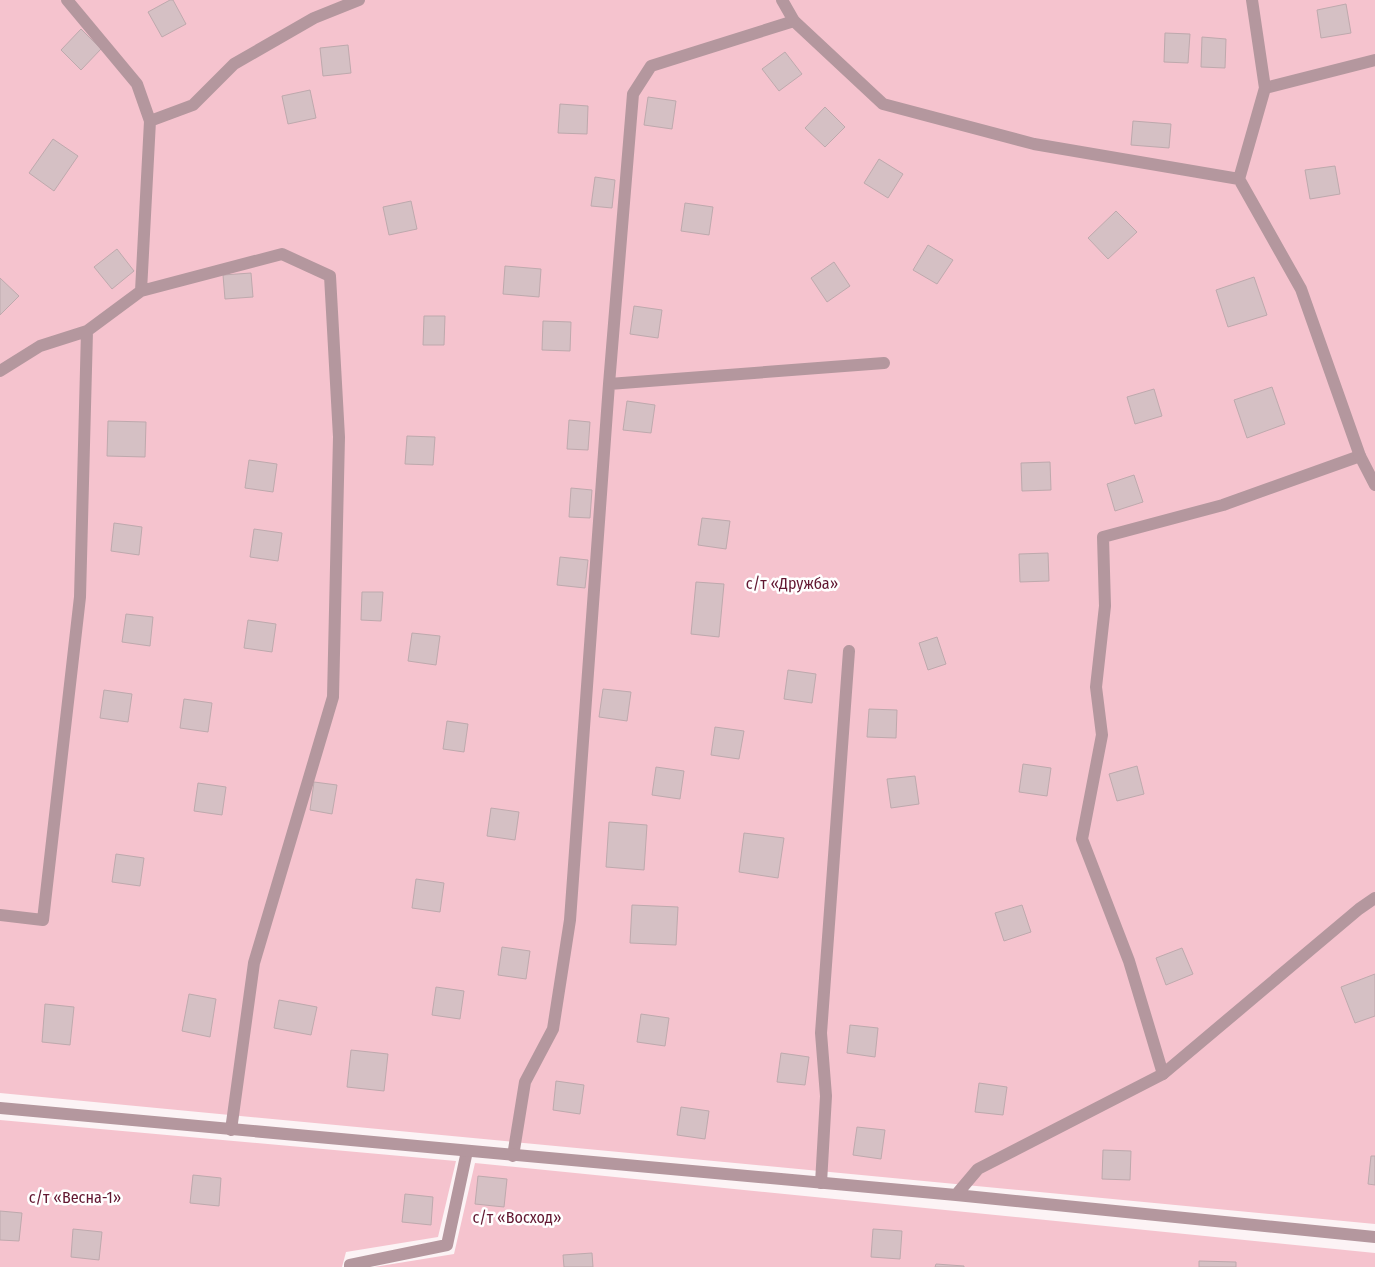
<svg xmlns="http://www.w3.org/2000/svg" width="1375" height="1267" font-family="'Fira Sans Condensed',sans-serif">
	<rect width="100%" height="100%" fill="#fcf3f5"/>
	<path fill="#f5c3ce" d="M0,0H1375V1224L0,1093Z
		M0,1120L456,1161L438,1237L346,1252L342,1267H0Z
		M475,1163L1375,1253V1267H374L454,1254Z"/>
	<path fill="#d5c0c4" stroke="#bea9ad" d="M170,0H173L186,24L162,37L148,12Z
		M1346,4L1351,33L1321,38L1317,10Z
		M81,29L101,49L81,70L61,50Z
		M1165,33L1190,34L1188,63L1164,62Z
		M1202,37L1226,39L1225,68L1201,67Z
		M348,45L351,73L323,76L320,48Z
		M785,52L802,74L779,91L762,69Z
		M310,90L316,118L288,124L282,96Z
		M648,97L676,101L672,129L644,125Z
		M560,104L588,106L587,134L558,133Z
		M825,107L845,127L825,147L805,128Z
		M1133,121L1171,124L1169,148L1131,145Z
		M53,139L78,156L54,191L29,173Z
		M879,159L903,174L888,198L864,183Z
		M1335,166L1340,194L1310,199L1305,170Z
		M595,177L615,180L612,208L591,206Z
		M411,201L417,229L389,235L383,207Z
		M685,203L713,207L709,235L681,231Z
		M1116,211L1137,232L1108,259L1088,238Z
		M928,245L953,260L937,284L913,270Z
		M117,249L134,271L112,289L94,267Z
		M834,262L850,286L827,302L811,278Z
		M505,266L541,269L539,297L503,294Z
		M251,273L253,297L225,299L223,275Z
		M1254,277L1267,315L1228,327L1216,290Z
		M0,278L19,296L0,315Z
		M634,306L662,310L658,338L630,334Z
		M424,316H445L444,345H423Z
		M543,321L571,322L570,351L542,350Z
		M1272,387L1285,424L1247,438L1234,400Z
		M1154,389L1162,416L1135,424L1127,397Z
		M627,401L655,405L651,433L623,430Z
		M569,420L590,422L588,450L567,449Z
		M108,421L146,422L145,457L107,456Z
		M407,436L435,437L433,465L405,464Z
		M249,460L277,464L273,492L245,488Z
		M1050,462L1051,490L1022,491L1021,463Z
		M1134,475L1143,502L1115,511L1107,484Z
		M571,488L592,490L590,518L569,517Z
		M702,518L730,521L726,549L698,545Z
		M114,523L142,527L139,555L111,551Z
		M254,529L282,533L278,561L250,557Z
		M1048,553L1049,581L1020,582L1019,554Z
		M560,557L588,560L585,588L557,585Z
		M696,582L724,584L719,637L691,634Z
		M362,592H383L381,621L361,620Z
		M126,614L153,617L150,646L122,642Z
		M248,620L276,624L272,652L244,648Z
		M412,633L440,636L436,665L408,661Z
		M937,637L946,664L928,670L919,643Z
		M788,670L816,674L812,703L784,699Z
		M603,689L631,692L627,721L599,717Z
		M104,690L132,694L128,722L100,718Z
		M184,699L212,703L208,732L180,728Z
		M869,709L897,710L896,738L867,737Z
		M447,721L468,724L464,752L443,749Z
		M715,727L744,731L739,759L711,755Z
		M1023,764L1051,768L1047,796L1019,792Z
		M1137,766L1144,794L1117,801L1109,774Z
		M656,767L684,771L680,799L652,795Z
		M915,776L919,804L891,808L887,779Z
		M314,782L337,785L332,814L310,810Z
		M198,783L226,787L222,815L194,811Z
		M491,808L519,812L515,840L487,836Z
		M609,822L647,825L644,870L606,867Z
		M744,833L784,838L778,878L739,872Z
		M116,854L144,858L140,886L112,882Z
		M416,879L444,883L440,912L412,908Z
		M632,905L678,907L676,945L630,943Z
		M1022,905L1031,932L1004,941L995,913Z
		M502,947L530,951L526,979L498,975Z
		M1182,948L1193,974L1166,985L1156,958Z
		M1375,974V1016L1355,1023L1341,987Z
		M436,987L464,991L460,1019L432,1015Z
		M189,994L216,999L210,1037L182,1031Z
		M279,1000L317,1007L311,1035L274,1028Z
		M45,1004L74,1007L70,1045L42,1042Z
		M641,1014L669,1018L665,1046L637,1042Z
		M850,1025L878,1028L875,1057L847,1053Z
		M351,1050L388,1054L384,1091L347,1087Z
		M781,1053L809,1057L805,1085L777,1082Z
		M556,1081L584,1085L580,1114L553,1110Z
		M979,1083L1007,1087L1003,1115L975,1112Z
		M681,1107L709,1111L705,1139L677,1135Z
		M857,1127L885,1130L881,1159L853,1155Z
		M1103,1150L1131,1151L1130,1180L1102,1179Z
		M1371,1156H1375V1185L1368,1184Z
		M193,1175L221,1178L219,1206L190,1203Z
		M478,1176L507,1179L504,1207L475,1204Z
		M405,1194L433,1197L431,1225L402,1222Z
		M0,1211L22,1213L19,1241L0,1240Z
		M73,1229L102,1232L99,1260L71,1257Z
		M873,1229L902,1231L900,1259L871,1257Z
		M592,1253L593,1267H564L563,1255Z
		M1199,1261L1236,1262V1267H1199Z
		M936,1264L964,1266V1267H935Z"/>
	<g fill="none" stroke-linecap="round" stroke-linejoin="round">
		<path stroke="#b4979e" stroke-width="12" d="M67,0L137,84L150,121L141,291
			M1265,88L1375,60
			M150,121L193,105L234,64L314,18L359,0
			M0,371L40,346L87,331
			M609,384L884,363
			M0,915L43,920L80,597L87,331L141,291L282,254L330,276L339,437L333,697L254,963L231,1130
			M1163,1074L1129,961L1082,839L1102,735L1096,687L1105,606L1103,537L1223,505L1360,456
			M513,1156L525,1082L553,1029L570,920L609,384L633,94L651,66L794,21
			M821,1183L826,1096L821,1033L849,651
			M350,1267V1265L447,1245L467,1151"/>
		<path stroke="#b4979e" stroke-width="12" d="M782,0L794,21L883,104L1034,144L1239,179
			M1252,0L1265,88L1239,179L1301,289L1360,456L1375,485
			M0,1108L956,1195L1375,1237
			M956,1195L978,1169L1163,1074L1359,909L1375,898"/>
	</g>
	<g text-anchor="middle" stroke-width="5" stroke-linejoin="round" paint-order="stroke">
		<g font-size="16" fill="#621731" stroke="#fff">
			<text x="792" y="589">с/т «Дружба»</text>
			<text x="75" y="1203">с/т «Весна-1»</text>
			<text x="517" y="1223">с/т «Восход»</text>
		</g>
	</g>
</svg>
